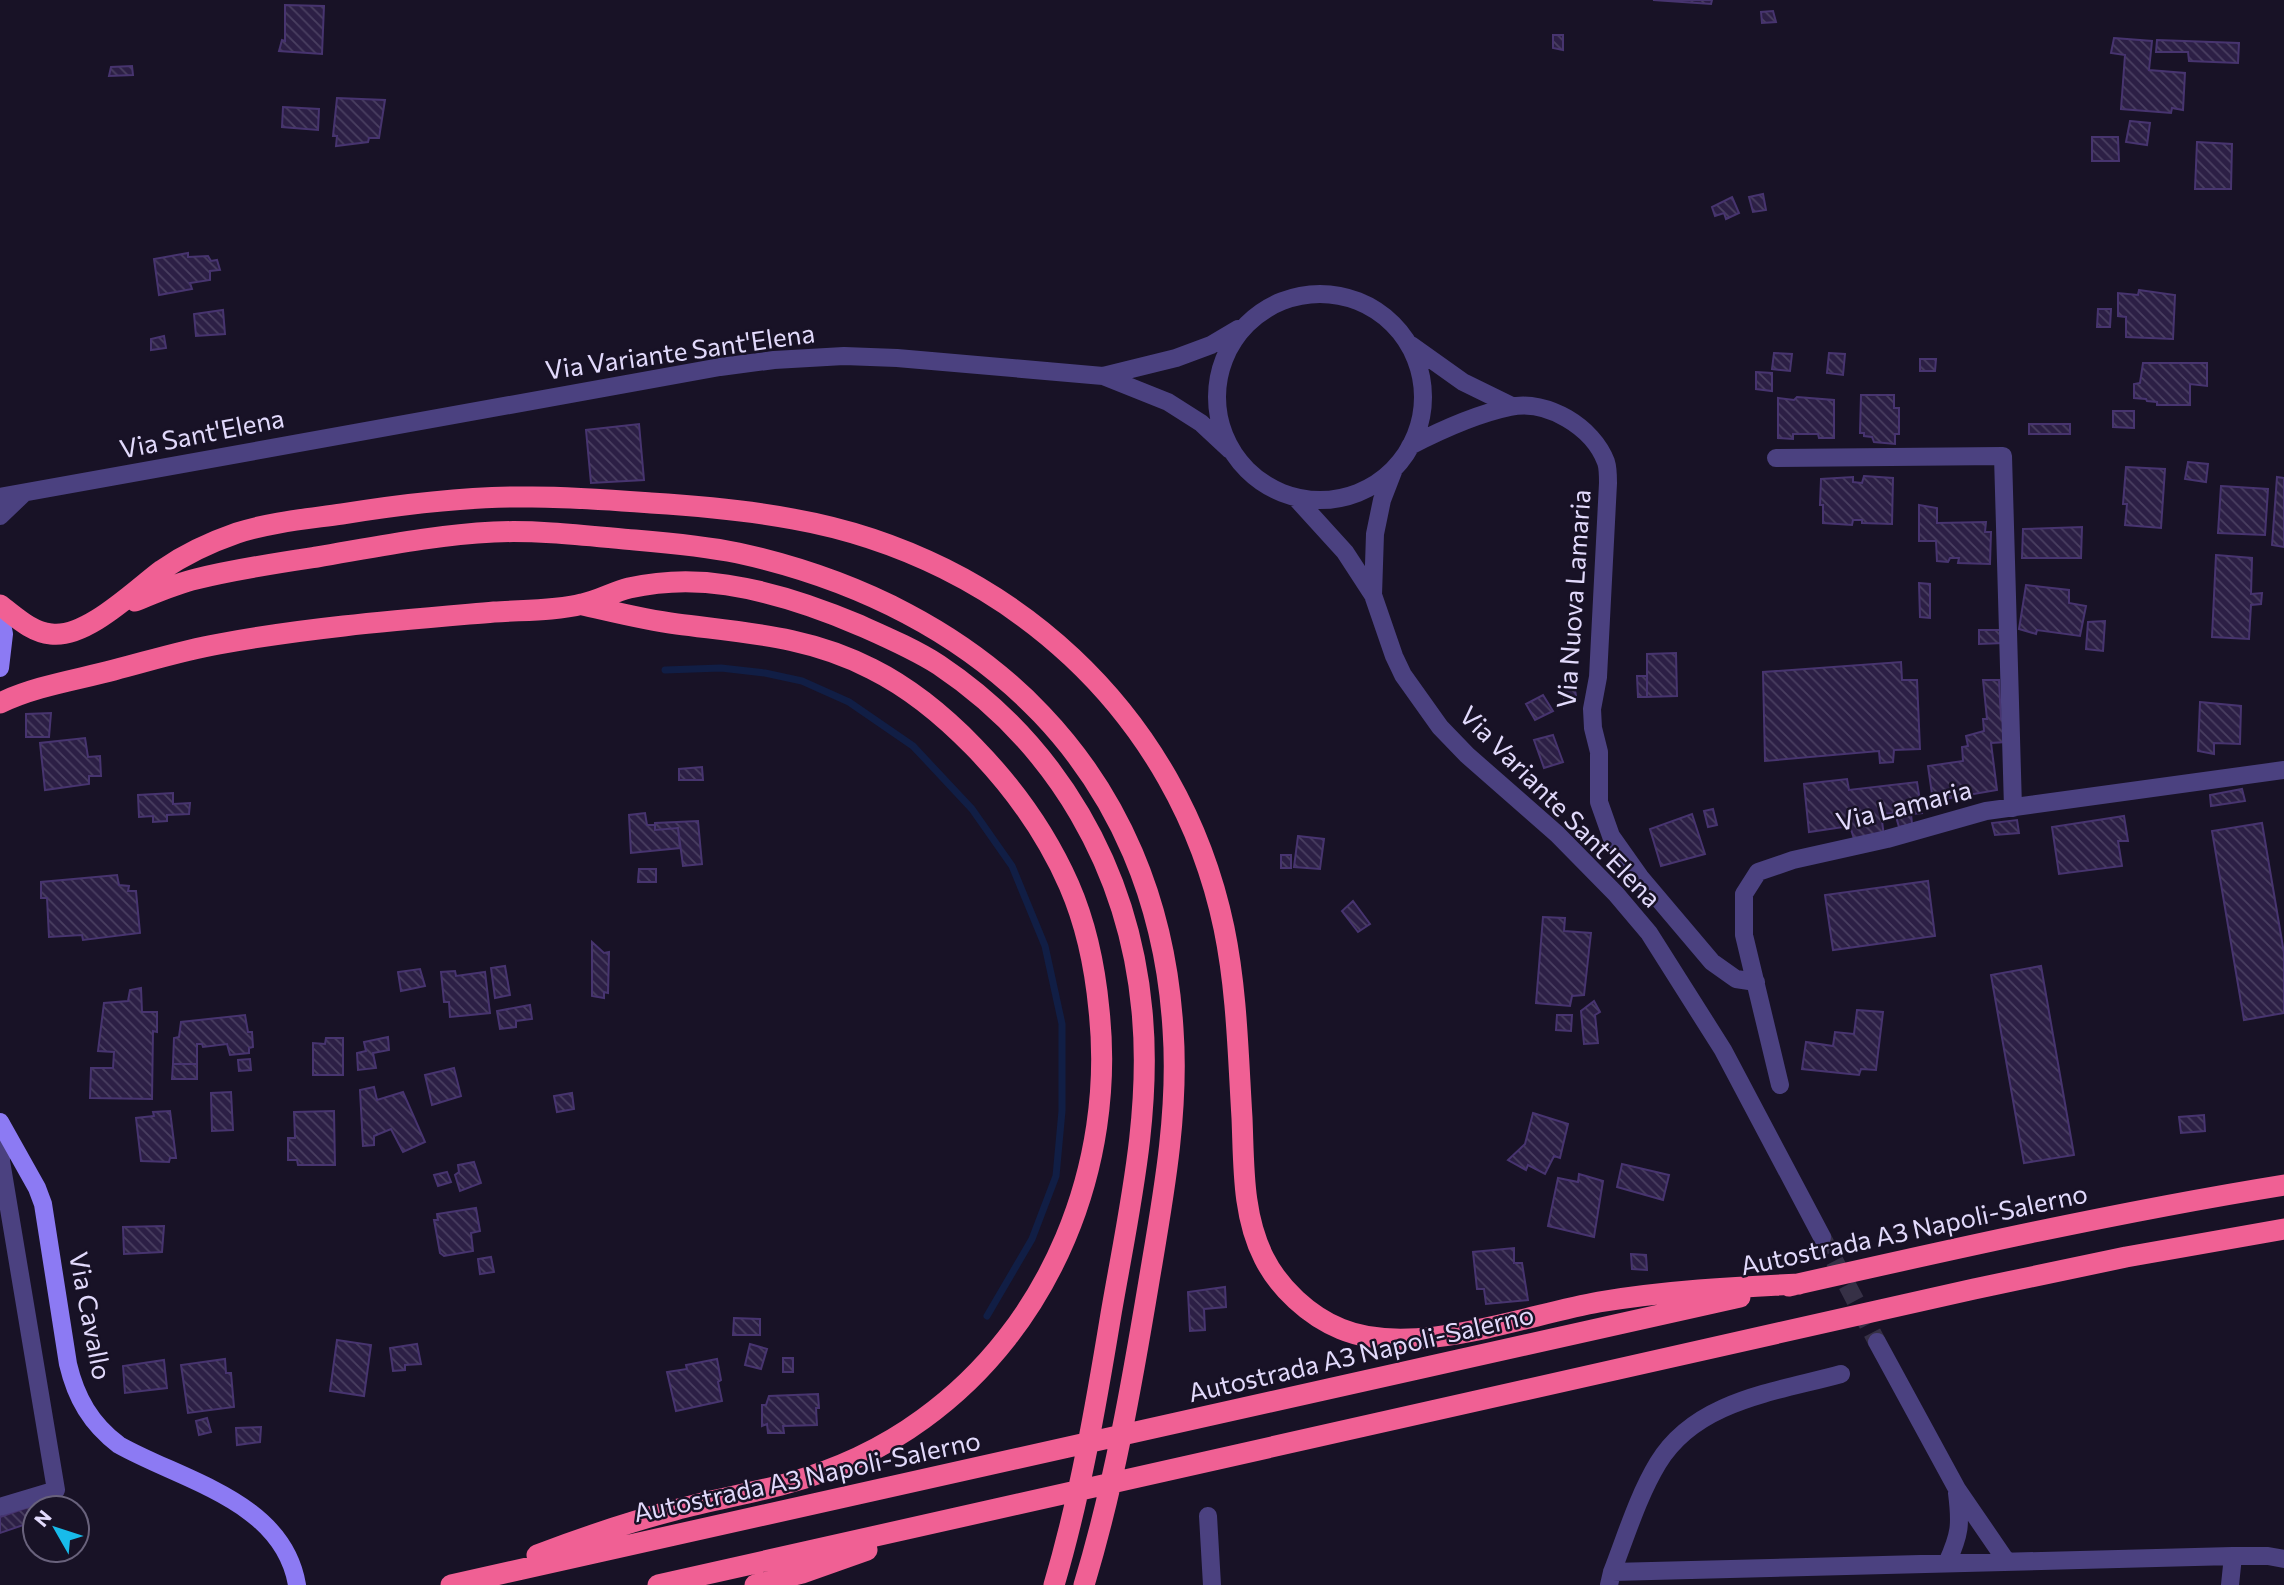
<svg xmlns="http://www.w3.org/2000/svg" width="2284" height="1585" font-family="Commissioner,sans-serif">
	<defs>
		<pattern id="building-back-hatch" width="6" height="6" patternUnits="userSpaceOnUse" patternTransform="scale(1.75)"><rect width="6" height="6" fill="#2c1f45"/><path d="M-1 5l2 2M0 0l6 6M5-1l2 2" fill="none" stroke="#4a3f61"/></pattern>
	</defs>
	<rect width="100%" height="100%" fill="#181226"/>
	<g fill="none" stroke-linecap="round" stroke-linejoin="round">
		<path stroke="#111e45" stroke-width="7" d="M665,670L721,668L765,673L802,681L849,702L913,746L972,809L1012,866L1045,946L1062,1024V1111L1056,1176L1032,1239L987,1316"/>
	</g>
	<path fill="url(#building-back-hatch)" stroke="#47346f" stroke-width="2" d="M1653,0H1712L1711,4Z
		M285,5L324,6L322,54L279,51L282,40L285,41Z
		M1773,11L1776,22L1762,23L1761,12Z
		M1553,35H1563V50L1553,48Z
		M2114,38L2152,41L2149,70L2185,73L2183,110L2172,108L2171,113L2121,109L2125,55L2111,53Z
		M2157,40L2239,43L2238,63L2189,61L2188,52H2156Z
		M132,66L133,75L109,76L111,67Z
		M337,98L385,100L379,138H369L368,142L336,146L337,136H333Z
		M283,107L319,109L318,130L282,127Z
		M2130,121L2150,123L2147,145L2126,142Z
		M2092,137H2118L2119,161H2092Z
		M2197,142L2232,144L2231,189H2195Z
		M1763,194L1766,210L1753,212L1749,197Z
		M1732,197L1739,213L1726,219L1724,213L1715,216L1712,207Z
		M188,253V257L208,256L211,261L217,260L220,270L210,271V280L190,283L192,289L159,295L154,259Z
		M2139,290L2175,295L2173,339L2126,337V317L2118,316V293L2138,295Z
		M2098,309H2111L2110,327H2097Z
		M223,310L225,334L196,336L194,314Z
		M164,336L166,348L151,350V339Z
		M1774,353L1792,354L1790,371L1772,369Z
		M1829,353L1845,354L1843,375L1827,373Z
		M1920,359H1936L1935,371H1920Z
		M2143,363H2207V386L2190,384V405H2157V402L2147,401L2146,399L2134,398V384L2140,383Z
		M1756,372L1772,373V391L1756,389Z
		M1861,395H1894V408H1899V434H1895V444L1874,442L1872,437L1864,436V433H1860Z
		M1797,397L1834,400V438H1819L1818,434H1793V439L1778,438V398L1794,400Z
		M2113,411H2134V428L2113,427Z
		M639,424L644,480L591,483L586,430Z
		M2029,424H2070V434H2029Z
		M2188,462L2208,464L2206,482L2185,479Z
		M2126,467L2165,469L2161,528L2125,525L2127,504H2123Z
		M1864,476L1893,478L1892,524L1862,523V520H1853L1852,525L1823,523V505H1820L1821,479L1853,477V482L1862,483Z
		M2277,477L2284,478V547L2272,545Z
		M2221,486L2268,489L2265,535L2218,533Z
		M1919,505L1937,508V523L1986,522L1985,532H1991L1990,564L1958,563L1959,558H1950L1948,562L1937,561L1936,541H1919Z
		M2082,527L2081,558H2022L2023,529Z
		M2216,555L2252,558L2251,594L2262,593L2261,604L2251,605L2249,639L2212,637Z
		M1919,583L1930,584V618L1920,617Z
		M2026,585L2069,590V603L2086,606L2080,636L2037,630L2036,634L2019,629Z
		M2105,621L2103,651L2086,649L2088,622Z
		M1979,630H2005L2004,643L1979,644Z
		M1676,653L1677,696L1647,697V654Z
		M1901,662L1902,680H1917L1920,749L1894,750L1893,762L1880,763L1879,751L1765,761L1763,672Z
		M1637,676H1647V697H1638Z
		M1983,680H1999L2001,719H2004L2006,742L1991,743L1997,790L1933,801L1928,766L1963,761L1962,747L1968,746L1966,736L1984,731L1983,719H1987Z
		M1574,684L1576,696L1564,698L1561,686Z
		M1543,695L1553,711L1535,720L1526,704Z
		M2200,702L2241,706L2240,744L2214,743V754L2198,751Z
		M51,713L49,737H26V714Z
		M1553,735L1563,762L1544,768L1534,740Z
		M85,738L88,757L100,756L101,776H89V784L45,790L40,743Z
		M702,767L703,780H679V769Z
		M1847,779L1849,790L1917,782L1922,813L1911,814L1912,824L1899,827L1895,813L1881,814L1884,836L1854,839L1850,826L1809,832L1804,784Z
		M2242,789L2245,801L2211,806L2210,795Z
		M173,793V804L190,803L189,814L167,815V821L153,822V816L139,817L138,795Z
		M1713,809L1717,825L1708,827L1704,811Z
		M645,813L647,825H655V830L678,828L680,848L631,853L629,815Z
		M1692,814L1705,854L1661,866L1650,829Z
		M2124,816L2128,841H2118L2122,866L2059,874L2052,827Z
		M2017,820L2019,833L1995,835L1992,823Z
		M698,821L702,864L683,866L678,828L655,830V823Z
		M2262,823L2284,953V1013L2244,1020L2212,831Z
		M1298,836L1324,839L1320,869L1294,867Z
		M1281,855H1291V868H1281Z
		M639,869H656V882H638Z
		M117,875L119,885L129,886L128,891H136L140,933L83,940L82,935L49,937L47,898H41V882Z
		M1928,881L1935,936L1833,950L1825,895Z
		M1353,901L1370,924L1358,932L1342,911Z
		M1543,917L1565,918L1564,931L1591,933L1584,995L1572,996L1570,1006L1536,1003Z
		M592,942L604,953L609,952L608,993L604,992V998L592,996Z
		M505,966L510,995L495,998L491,968Z
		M2041,966L2074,1155L2024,1163L1991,975Z
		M420,969L425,986L401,991L398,972Z
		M455,971L456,976L485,972L490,1013L450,1017L449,1002H444L441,972Z
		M141,988L142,1012H157V1032L153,1031L152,1099L90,1098L91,1068H113L114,1052L98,1051L104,1003L128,1001L130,990Z
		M1594,1001L1600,1012L1595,1015L1598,1043L1584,1044L1581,1011Z
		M530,1005L532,1019L516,1021V1027L500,1029L497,1011Z
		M1857,1010L1883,1012L1876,1070L1861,1069L1859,1075L1802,1069L1806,1042L1833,1046L1835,1032L1854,1034Z
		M245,1015L248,1032H252L253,1047L249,1048V1053L230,1055L227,1044L203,1047L202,1044H197V1064H173L174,1038L179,1037L181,1022Z
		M1557,1015H1572L1571,1031L1556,1030Z
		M388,1037L389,1050L373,1053L376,1068L358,1070L357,1053L366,1051L364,1042Z
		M326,1038H343V1075H313V1043L325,1044Z
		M250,1059L251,1070L239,1071L238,1060Z
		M173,1064H197V1079H172Z
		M454,1068L461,1096L432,1105L425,1075Z
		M374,1087L377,1100L403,1092L425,1142L403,1152L391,1129L374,1136V1145L363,1146L360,1090Z
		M231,1092L233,1130L212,1131L211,1093Z
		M572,1093L574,1109L557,1112L554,1096Z
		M170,1111L176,1158H170L169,1162L141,1161L136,1118L154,1116L153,1112Z
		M334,1111L335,1165H298L297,1160H288V1138H295L294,1112Z
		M1533,1113L1568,1124L1560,1158L1554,1156L1545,1174L1528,1165L1526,1170L1508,1160L1525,1144Z
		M2204,1115L2205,1131L2181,1133L2179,1117Z
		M474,1162L481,1183L460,1191L455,1175L459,1172L458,1165Z
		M1622,1164L1669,1175L1663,1200L1617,1187Z
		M447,1172L451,1182L438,1186L434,1175Z
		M1579,1174L1603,1181L1594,1237L1548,1226L1558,1178L1578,1182Z
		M476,1208L480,1231L471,1233L473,1251L444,1256L440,1253L434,1220H438L437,1214Z
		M164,1226L162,1252L124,1254L123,1227Z
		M1514,1248V1263H1522L1528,1300L1486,1304L1484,1289H1477L1473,1252Z
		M1631,1254L1646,1255L1647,1270L1632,1269Z
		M491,1257L494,1272L480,1274L478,1259Z
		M1225,1287L1226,1307L1204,1309L1205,1330L1190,1331L1188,1292Z
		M734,1318L760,1319V1335H733Z
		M337,1340L371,1345L364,1396L330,1391Z
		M417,1344L421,1364L405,1365V1370L393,1371L390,1348Z
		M750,1344L767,1349L761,1369L745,1365Z
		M783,1358H793V1372H783Z
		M225,1359L226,1373H231L234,1407L188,1413L181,1365Z
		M717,1359L721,1380L718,1382L722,1401L676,1411L667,1372L687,1369L686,1365Z
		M164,1360L167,1388L125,1393L123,1366Z
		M818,1394L819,1408H816L817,1425L783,1426L784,1433H768L767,1424L762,1426V1405H766L769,1396Z
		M207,1418L211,1432L199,1435L196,1421Z
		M261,1427L260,1442L237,1445L236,1428Z
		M40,1503L42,1508H35V1521L0,1533V1517Z"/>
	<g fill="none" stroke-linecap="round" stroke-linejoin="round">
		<path stroke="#363046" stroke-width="18" stroke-dasharray="18 9" stroke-linecap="butt" d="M1822,1237L1877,1342"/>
		<path stroke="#4b4180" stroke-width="18" d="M1217 397a103 103 0 1 1 206 0a103 103 0 1 1-206 0Z
			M1411,345L1463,382L1512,406
			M1103,376L1176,358L1211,345L1238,329
			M1410,446C1441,430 1476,414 1510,407C1547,399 1593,427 1606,462C1608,468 1608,477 1608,483L1598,677L1592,709L1593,728L1599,752V802L1611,836L1640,877L1712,962L1736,979L1756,982
			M1776,458L2003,456L2013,808
			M0,497L720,367L774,360L844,356L897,358L1103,376L1168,402L1201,423L1230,450
			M1295,497L1345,552L1373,595L1394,656L1403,675L1440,727L1467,755L1557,834L1616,894L1649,933L1723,1050L1822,1237
			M0,516L23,494
			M1373,595L1375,534L1382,500L1394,469
			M1780,1085L1744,935V894L1758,872L1793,860L1887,839L1986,811L2284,770
			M1877,1342L1957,1489L2007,1562
			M0,1507L56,1490L1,1161V1124
			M1208,1516L1212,1585
			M1947,1563C1960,1534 1961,1525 1957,1493
			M1612,1572L2233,1556H2268L2284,1559
			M1609,1585L1612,1572C1626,1536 1638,1496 1658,1463C1696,1400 1776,1392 1841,1374
			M2230,1585L2233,1556"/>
		<path stroke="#8c7af3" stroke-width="18" d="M0,614L4,634L0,668
			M0,1122L37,1188L43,1204L68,1364C76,1398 91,1424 119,1445C183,1481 283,1501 297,1585"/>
		<path stroke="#f06094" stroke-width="21" d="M135,601C155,593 175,584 196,579C236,569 277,563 317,557C376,547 434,535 494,532C541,530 589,536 635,540C670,543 704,546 738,553C983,607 1157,770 1173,1029C1179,1113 1163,1198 1149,1281C1132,1383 1114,1486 1084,1585
			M0,605C16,617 31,632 51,634C86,639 135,590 162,570C185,554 211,542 237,533C271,522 307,519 342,514C404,504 469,496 532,497C572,497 611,500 651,503C698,506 747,510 793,519C1007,557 1179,713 1224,928C1237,991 1238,1054 1242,1118C1244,1164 1242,1215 1264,1258C1279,1288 1309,1316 1341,1329C1413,1359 1525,1315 1599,1302C1665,1291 1733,1287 1800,1284
			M0,703C35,686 76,680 114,670C149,661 184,650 219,644C310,627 402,620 494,612C523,610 555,611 582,604C598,601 613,592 629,588C660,581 696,580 727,585C773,592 817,607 859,625C886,637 914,649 939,665C1057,744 1129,869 1142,1011C1152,1113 1128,1215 1111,1314C1096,1405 1080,1497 1054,1585
			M1789,1286C1953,1249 2117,1212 2284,1185
			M537,1555C582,1538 629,1522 675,1510C711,1500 749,1494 785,1484C833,1471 882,1449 923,1419C1051,1327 1116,1165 1099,1010C1095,967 1086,924 1069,885C1046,833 1013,787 974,747C944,716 910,688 872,669C809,636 746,633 677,624C645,620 614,612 583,605
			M451,1585L1740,1297
			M658,1585L1974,1289L2126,1257L2284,1229
			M755,1585L802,1573L867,1550"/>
	</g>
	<g text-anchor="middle" stroke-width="5" stroke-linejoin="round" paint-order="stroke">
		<g font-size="26" fill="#e2dafc" stroke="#181226">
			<text transform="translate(680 352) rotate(-8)" y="9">Via Variante Sant'Elena</text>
			<text transform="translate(202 434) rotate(-11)" y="9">Via Sant'Elena</text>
			<text transform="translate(1574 599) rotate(-86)" y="9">Via Nuova Lamaria</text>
			<text transform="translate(1904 806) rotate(-14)" y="9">Via Lamaria</text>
			<text transform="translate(1560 807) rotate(45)" y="9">Via Variante Sant'Elena</text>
			<text transform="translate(1914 1230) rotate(-12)" y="9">Autostrada A3 Napoli-Salerno</text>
			<text transform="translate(90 1316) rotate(79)" y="9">Via Cavallo</text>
			<text transform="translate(1361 1354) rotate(-13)" y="9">Autostrada A3 Napoli-Salerno</text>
			<text transform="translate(807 1477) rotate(-12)" y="9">Autostrada A3 Napoli-Salerno</text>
		</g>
	</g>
	<g transform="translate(56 1529) rotate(309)"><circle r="33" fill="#181226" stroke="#69627c" stroke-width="2"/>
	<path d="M0-5L12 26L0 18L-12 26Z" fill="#18bbea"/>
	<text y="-10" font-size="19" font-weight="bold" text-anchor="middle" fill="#e2dafc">N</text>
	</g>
</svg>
